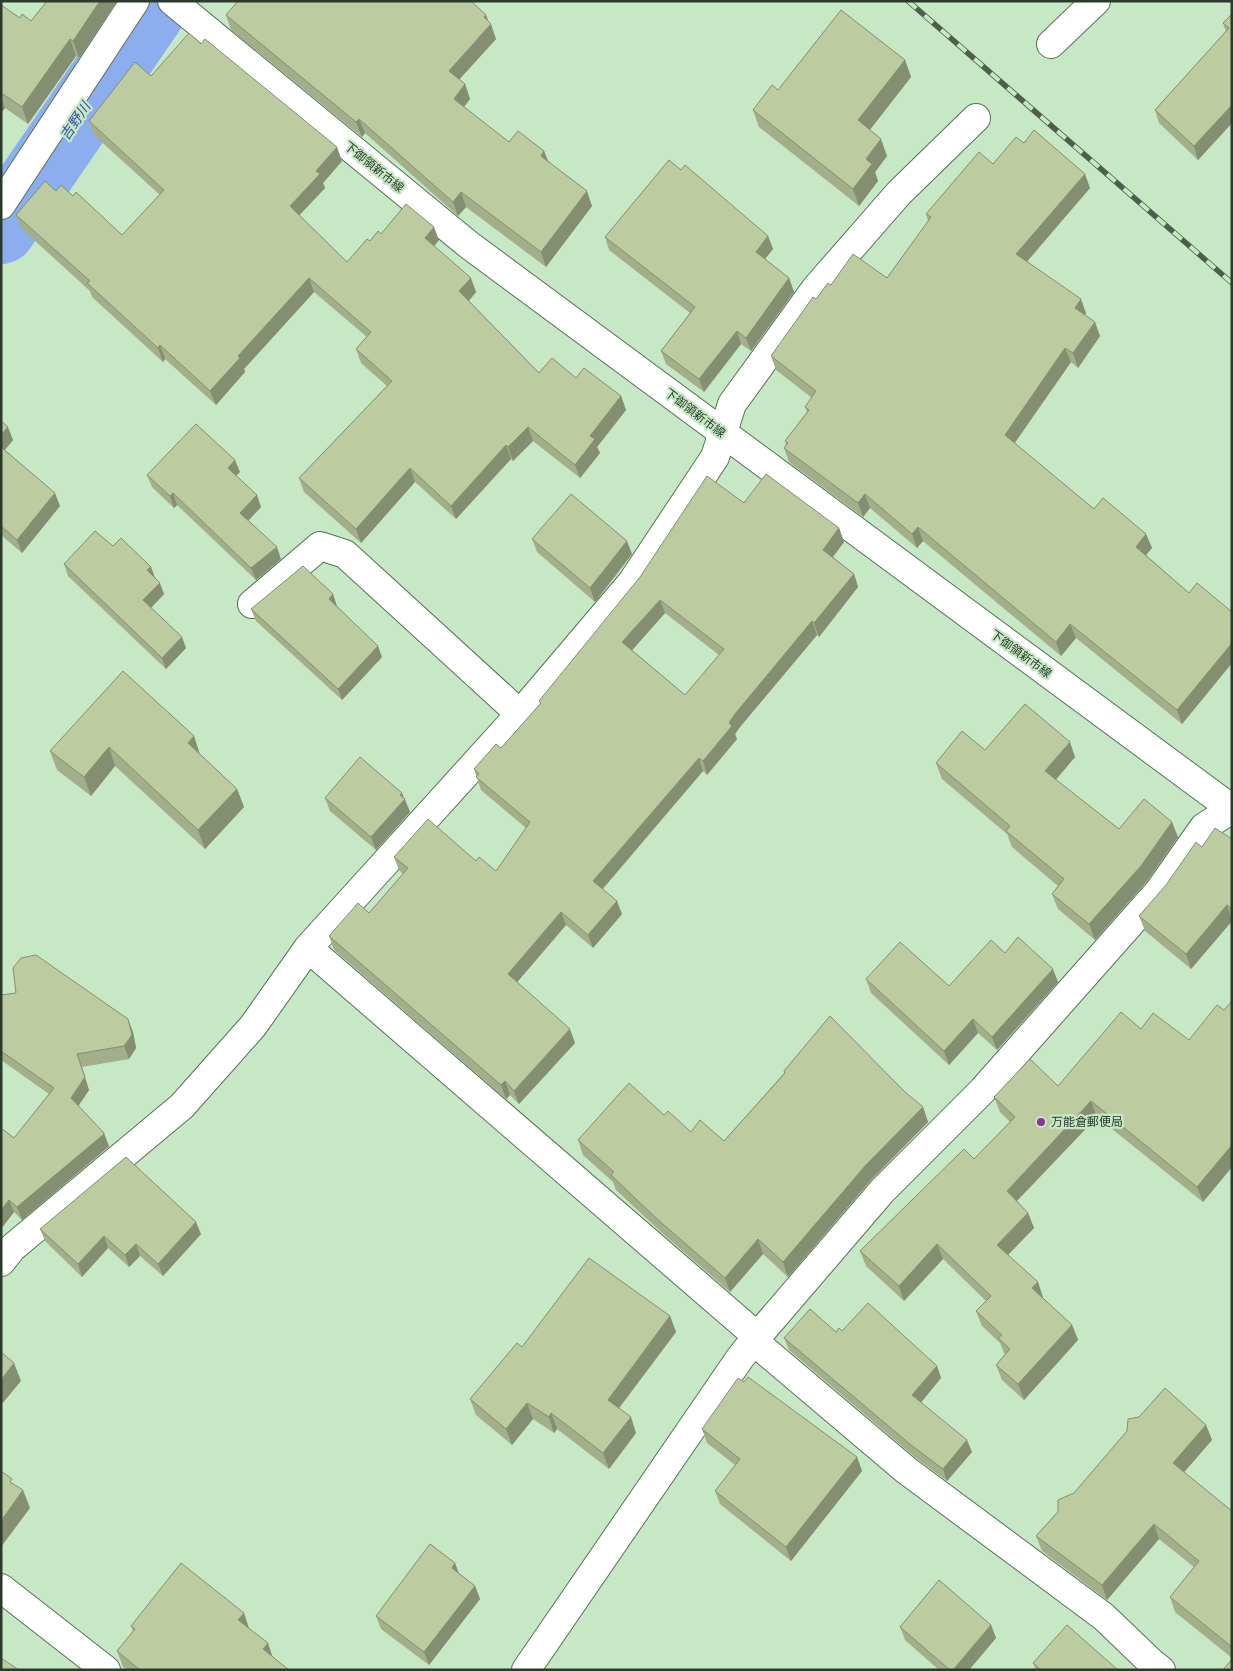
<svg xmlns="http://www.w3.org/2000/svg" width="1233" height="1671" font-family="Poppins,'Noto Sans JP',sans-serif">
	<rect width="100%" height="100%" fill="#c6e8c4"/>
	<g fill="none" stroke-linecap="round" stroke-linejoin="round">
		<path stroke="#8cadee" stroke-width="70" d="M1,229L150,12"/>
		<defs>
			<path id="minor" d="M1051,44L1096,1
				M1,205L135,1
				M252,604L320,546L345,554L520,714
				M308,948L751,1331L763,1349L906,1470L1104,1617L1152,1663L1161,1670
				M1,1262L12,1248L182,1106L253,1026L308,948L520,714L632,582L715,457L732,404L816,288L899,193L976,118
				M1,1588L106,1670
				M526,1670L740,1358L756,1338L882,1191L983,1090L1159,891L1204,827L1232,809"/>
			<path id="major" d="M172,1L469,245L1232,809"/>
		</defs>
		<use href="#minor" stroke="#557354" stroke-width="30"/>
		<use href="#major" stroke="#557354" stroke-width="30"/>
		<use href="#minor" stroke="#fff" stroke-width="28"/>
		<use href="#major" stroke="#fff" stroke-width="28"/>
		<defs>
			<path id="rail" d="M908,1L1232,283"/>
		</defs>
		<use href="#rail" stroke="#4d5f4c" stroke-width="5.5"/>
		<use href="#rail" stroke="#c6e8c4" stroke-width="4" stroke-dasharray="11" stroke-linecap="butt"/>
	</g>
	<path fill="#a2af8a" fill-rule="evenodd" d="M47,1H118L79,58L76,56L28,124L5,108L1,113V5L20,18L31,21Z
		M1232,14V123L1198,160L1159,123L1155,110L1226,32L1223,23Z
		M226,15L488,22L496,39L459,80L465,84L470,99L464,107L509,142L544,151L548,161L592,206L546,267L466,207L458,216L365,133L362,137L231,30Z
		M201,44L342,161L323,183L325,188L299,215L347,262L370,241L381,234L439,240L434,246L476,292L469,301L539,373L576,378L621,396L626,410L597,447L600,453L580,478L533,441L513,461L511,459L456,519L415,482L361,543L304,492L299,478L387,386L361,363L356,349L367,337L314,292L244,369L245,372L216,405L165,359L163,362L92,297L90,291L21,228L16,215L56,191L73,196L122,235L160,195L94,135L89,121L151,76Z
		M905,60L911,77L870,130L887,156L875,172L878,181L859,206L759,127L753,110L778,90Z
		M1024,143L1090,188L1027,262L1086,313L1085,315L1100,336L1078,368L1071,362L1014,443L1094,509L1146,534L1152,548L1146,555L1189,593L1232,612V663L1182,724L1076,638L1061,656L923,541L917,548L870,508L863,517L789,462L784,448L786,444L785,441L807,412L805,407L812,398L776,370L771,356L816,299L831,285L887,278L928,221L926,214L993,164Z
		M681,170L768,236L773,249L765,259L789,278L794,292L751,351L741,344L704,392L666,364L661,351L690,313L609,250L605,237Z
		M1,421L13,440L5,450L60,506L22,553L1,535Z
		M240,472L236,476L261,507L248,521L281,559L256,580L177,505L174,508L152,487L147,475Z
		M744,503L839,528L844,542L833,557L854,574L858,587L819,637L817,635L740,727L735,734L737,739L707,775L703,771L603,889L622,914L593,948L566,925L517,982L575,1043L519,1104L510,1095L506,1099L334,950L329,936L369,913L403,874L399,870L394,857L476,861L496,871L526,828L481,790L474,769L501,748L540,704L539,701ZM665,613L719,655L685,695L632,650Z
		M532,539L632,554L595,602L537,552Z
		M113,546L151,567L155,578L164,594L151,608L186,648L166,669L68,576L64,564Z
		M337,606L382,657L342,700L256,621L251,609Z
		M194,736L200,755L237,789L244,807L205,849L115,766L91,796L57,770L50,751Z
		M985,750L1075,757L1056,780L1119,829L1178,837L1147,881L1095,940L1058,909L1052,894L1058,886L1012,847L1007,834L942,779L936,763Z
		M325,798H404L405,799L410,812L376,850L330,811Z
		M1232,839V921L1191,969L1145,931L1139,916L1202,847Z
		M1005,953L1058,982L997,1050L978,1033L949,1065L871,993L866,979L949,986Z
		M16,993L133,1032L136,1048L129,1059L82,1067L89,1090L78,1106L109,1146L107,1148L22,1220L14,1212L1,1229V1128L14,1138L49,1094L1,1060V995Z
		M1232,1001V1167L1203,1202L1097,1117L1017,1201L1028,1213L1034,1228L1008,1255L1043,1297L1042,1298L1072,1325L1078,1340L1024,1400L1002,1380L996,1365L1005,1354L1004,1353L1000,1343L982,1326L976,1311L986,1301L943,1259L904,1301L866,1266L860,1251L974,1159L1010,1122L1000,1112L994,1097L1058,1086L1141,1029L1189,1040L1224,1010Z
		M784,1071L905,1092L923,1107L928,1122L870,1181L788,1277L763,1254L730,1292L662,1233L616,1190L613,1182L583,1155L578,1140L664,1115L691,1132L724,1141L784,1073Z
		M40,1229L201,1234L163,1276L140,1256L129,1267L108,1248L82,1277L45,1241Z
		M670,1316L676,1332L619,1408L636,1433L609,1469L557,1429L554,1433L533,1419L512,1445L476,1415L470,1399L522,1347Z
		M842,1331L937,1366L941,1378L921,1403L972,1452L947,1481L916,1458L789,1350L784,1338Z
		M1206,1425L1212,1440L1184,1472L1232,1511V1658L1175,1612L1170,1597L1194,1567L1159,1539L1107,1600L1042,1551L1036,1536L1074,1493Z
		M702,1429L857,1457L862,1471L791,1561L720,1504L715,1491L735,1465L707,1443Z
		M455,1563L459,1574L475,1586L480,1599L429,1665L381,1629L376,1616Z
		M991,1625L996,1638L969,1670H939L905,1640L900,1627Z
		M131,1626L249,1628L273,1657L289,1670H127L123,1667L117,1651L133,1631Z
		M1033,1663L1118,1670H1036Z"/>
	<path fill="#848e70" d="M100,1H118L79,58L73,41Z
		M486,15L490,25L491,24L496,39L454,85L449,71Z
		M70,39L76,56L28,124L22,107Z
		M905,60L911,77L864,137L858,120Z
		M465,84L470,99L459,113L454,99Z
		M1,98L5,108L1,113Z
		M1232,105V123L1198,160L1194,146Z
		M359,119L365,133L362,137L356,122Z
		M881,139L887,156L875,172L878,181L859,206L853,189L866,159Z
		M337,147L342,161L323,183L325,188L295,220L290,206L316,171Z
		M544,151L550,166L541,156Z
		M1085,174L1090,188L1021,268L1016,254Z
		M587,191L592,206L546,267L541,252Z
		M461,192L466,207L458,216L453,202Z
		M434,227L439,240L430,251L425,238Z
		M768,236L773,249L760,265L756,252Z
		M309,278L314,292L244,369L245,372L216,405L210,391L238,356Z
		M471,278L476,292L465,305L459,291Z
		M789,278L794,292L751,351L746,338Z
		M1081,299L1086,313L1080,322L1075,308Z
		M1095,322L1100,336L1078,368L1073,353Z
		M737,331L741,344L704,392L699,379Z
		M160,345L165,359L163,362L158,348Z
		M1065,348L1071,362L1010,450L1005,435Z
		M621,396L626,410L597,447L600,453L580,478L575,465L590,436Z
		M8,427L13,440L1,454V435Z
		M528,427L533,441L513,461L508,447Z
		M506,445L511,459L456,519L451,506Z
		M235,460L240,472L232,480L228,468Z
		M410,468L415,482L361,543L356,529Z
		M55,493L60,506L22,553L17,540Z
		M173,493L177,505L174,508L170,496Z
		M865,494L870,508L863,517L858,503Z
		M257,495L261,507L244,525L240,513Z
		M918,527L923,541L917,548L912,534Z
		M839,528L844,542L828,563L823,550Z
		M1146,534L1152,548L1141,561L1136,547Z
		M627,541L632,554L595,602L590,588Z
		M277,547L281,559L256,580L251,568Z
		M151,567L155,578L147,570Z
		M854,574L858,587L819,637L814,623Z
		M160,583L164,594L147,612L143,600Z
		M333,594L337,606L333,610L329,599Z
		M660,600L665,613L627,656L622,642Z
		M812,621L817,635L740,727L735,734L737,739L707,775L703,761L735,714Z
		M1070,624L1076,638L1061,656L1056,642Z
		M182,637L186,648L166,669L162,658Z
		M1232,643V663L1182,724L1177,710Z
		M378,646L382,657L342,700L338,689Z
		M194,736L200,755L188,743Z
		M1070,742L1075,757L1050,786L1045,771Z
		M109,747L115,766L91,796L84,777Z
		M699,758L703,771L598,894L593,881Z
		M237,789L244,807L205,849L198,830Z
		M402,793L410,812L376,850L371,837Z
		M1172,822L1178,837L1147,881L1095,940L1089,924Z
		M617,901L622,914L593,948L588,935Z
		M1227,905L1232,921L1191,969L1186,954Z
		M561,912L566,925L513,987L508,974Z
		M1053,969L1058,982L997,1050L992,1037Z
		M128,1019L133,1032L136,1048L129,1059L124,1046Z
		M973,1019L978,1033L949,1065L944,1051Z
		M570,1029L575,1043L519,1104L514,1091Z
		M77,1054L89,1090L75,1111L71,1098Z
		M505,1081L510,1095L506,1099L501,1085Z
		M1091,1101L1097,1117L1012,1206L1007,1191Z
		M923,1107L928,1122L870,1181L788,1277L783,1262L865,1166Z
		M104,1133L109,1146L107,1148L22,1220L17,1207Z
		M1232,1145V1167L1203,1202L1197,1187Z
		M9,1200L14,1212L1,1229V1210Z
		M1028,1213L1034,1228L1003,1260L997,1245Z
		M196,1222L201,1234L163,1276L158,1264Z
		M104,1236L108,1248L82,1277L78,1264Z
		M758,1239L763,1254L730,1292L725,1278Z
		M136,1244L140,1256L129,1267L125,1255Z
		M937,1244L943,1259L904,1301L899,1286Z
		M1038,1282L1043,1297L1037,1303L1032,1288Z
		M670,1316L676,1332L613,1416L608,1400Z
		M1072,1325L1078,1340L1024,1400L1018,1384Z
		M14,1363L21,1381L1,1405V1380Z
		M937,1366L941,1378L916,1408L912,1395Z
		M527,1403L533,1419L512,1445L506,1429Z
		M551,1413L557,1429L554,1433L549,1417Z
		M631,1417L636,1433L609,1469L603,1453Z
		M1206,1425L1212,1440L1179,1478L1173,1463Z
		M967,1440L972,1452L947,1481L943,1469Z
		M857,1457L862,1471L791,1561L786,1547Z
		M23,1490L30,1508L1,1547V1521Z
		M1154,1524L1159,1539L1107,1600L1102,1585Z
		M455,1563L460,1577L452,1568Z
		M475,1586L480,1599L429,1665L424,1652Z
		M244,1613L249,1628L238,1620Z
		M991,1625L996,1638L969,1670H953Z
		M268,1643L273,1658L263,1649Z"/>
	<path fill="#bccba0" stroke="#848e70" fill-rule="evenodd" d="M47,1H100L73,41L70,39L22,107L1,93V5L20,18L22,14L31,21Z
		M238,1H471L486,15L484,17L491,24L449,71L465,84L454,99L509,142L518,131L544,151L541,156L587,191L541,252L461,192L453,202L359,119L356,122L226,15Z
		M841,10L905,60L858,120L881,139L866,159L872,164L853,189L753,110L772,85L778,90Z
		M1232,14V105L1194,146L1155,110L1229,28L1223,23Z
		M189,33L201,44L205,39L337,147L316,171L320,174L290,206L347,262L367,239L370,241L378,231L381,234L406,204L434,227L425,238L471,278L459,291L539,373L552,358L576,378L584,368L621,396L590,436L595,439L575,465L528,427L508,447L506,445L451,506L410,468L356,529L299,478L392,381L356,349L371,332L309,278L238,356L240,358L210,391L160,345L158,348L87,283L90,281L16,215L45,181L56,191L61,185L73,196L76,192L122,235L164,190L89,121L135,62L151,76Z
		M1034,130L1085,174L1016,254L1081,299L1075,308L1095,322L1073,353L1065,348L1005,435L1094,509L1103,498L1146,534L1136,547L1189,593L1197,583L1232,612V643L1177,710L1070,624L1056,642L918,527L912,534L865,494L858,503L784,448L788,443L785,441L809,410L805,407L816,391L771,356L813,297L816,299L828,283L831,285L853,254L887,278L931,217L926,214L979,152L993,164L1016,137L1024,143Z
		M669,160L681,170L685,165L768,236L756,252L789,278L746,338L737,331L699,379L661,351L695,307L605,237Z
		M1,421L8,427L1,435Z
		M196,424L235,460L228,468L257,495L240,513L277,547L251,568L173,493L170,496L147,475Z
		M1,447L55,493L17,540L1,526Z
		M766,474L839,528L823,550L854,574L814,623L812,621L735,714L729,723L732,726L703,761L699,758L593,881L617,901L588,935L561,912L508,974L570,1029L514,1091L505,1081L501,1085L329,936L358,903L369,913L408,868L394,857L428,819L476,861L479,857L496,871L530,822L476,777L479,774L474,769L496,744L501,748L541,703L539,701L640,577L707,476L744,503ZM660,600L724,649L685,695L622,642Z
		M571,494L627,541L590,588L532,539Z
		M95,531L113,546L121,538L151,567L147,570L160,583L143,600L182,637L162,658L64,564Z
		M303,566L333,594L329,599L378,646L338,689L251,609Z
		M123,671L194,736L188,743L237,789L198,830L109,747L84,777L50,751Z
		M1025,704L1070,742L1045,771L1119,829L1144,799L1172,822L1141,866L1089,924L1052,894L1064,879L1006,831L1010,826L936,763L962,731L985,750Z
		M360,757L402,793L400,795L405,799L371,837L325,798Z
		M1215,828L1232,839V909L1227,905L1186,954L1139,916L1166,885L1196,842L1202,847Z
		M1018,937L1053,969L992,1037L973,1019L944,1051L866,979L900,942L949,986L991,940L1005,953Z
		M36,955L128,1019L132,1035L124,1046L77,1054L85,1077L71,1098L104,1133L103,1135L17,1207L9,1200L1,1210V1128L14,1138L54,1088L1,1051V995L16,993L13,968L21,958Z
		M1232,1001V1145L1197,1187L1091,1101L1007,1191L1028,1213L997,1245L1038,1282L1032,1288L1072,1325L1018,1384L996,1365L1010,1349L998,1338L1002,1335L976,1311L991,1296L937,1244L899,1286L860,1251L964,1149L974,1159L1015,1117L994,1097L1030,1059L1058,1086L1121,1012L1141,1029L1153,1013L1189,1040L1217,1005L1224,1010Z
		M830,1016L905,1092L923,1107L865,1166L783,1262L758,1239L725,1278L656,1218L611,1175L614,1172L578,1140L629,1083L664,1115L668,1111L691,1132L700,1120L724,1141L785,1073L784,1071Z
		M126,1157L196,1222L158,1264L136,1244L125,1255L104,1236L78,1264L40,1229Z
		M589,1258L670,1316L608,1400L631,1417L603,1453L551,1413L549,1417L527,1403L506,1429L470,1399L517,1343L522,1347Z
		M868,1303L937,1366L912,1395L967,1440L943,1469L911,1445L784,1338L810,1309L836,1332L839,1328L842,1331Z
		M1,1352L14,1363L1,1380Z
		M748,1377L857,1457L786,1547L715,1491L740,1459L702,1429L738,1378L744,1382Z
		M1165,1388L1206,1425L1173,1463L1232,1511V1647L1170,1597L1199,1561L1154,1524L1102,1585L1036,1536L1058,1512V1500L1074,1493L1127,1431L1128,1419L1139,1417Z
		M1,1471L12,1479L10,1482L23,1490L1,1521Z
		M430,1544L455,1563L452,1568L475,1586L424,1652L376,1616Z
		M181,1563L244,1613L238,1620L268,1643L263,1649L289,1670H140L117,1651L135,1629L131,1626Z
		M939,1580L991,1625L953,1670H950L900,1627Z
		M1067,1625L1118,1670H1041L1033,1663Z
		M1,1658L19,1670H1Z
		M1232,1659V1670H1223Z"/>
	<circle fill="#91329b" stroke="#c6e8c4" stroke-width="2" cx="1041" cy="1122" r="5"/>
	<g text-anchor="middle" stroke-width="4.5" stroke-linejoin="round" paint-order="stroke">
		<g font-size="12" fill="#2c3a2c" stroke="#c6e8c4">
			<text transform="translate(374 167) rotate(39)" y="4">下御領新市線</text>
			<text transform="translate(695 413) rotate(37)" y="4">下御領新市線</text>
			<text transform="translate(1021 654) rotate(36)" y="4">下御領新市線</text>
		</g>
		<g font-size="12" fill="#2c3a2c" stroke="#c6e8c4" text-anchor="start">
			<text x="1051" y="1126">万能倉郵便局</text>
		</g>
		<g font-size="14" font-style="italic" fill="#2f519f" stroke="#c6e8c4">
			<text transform="translate(75 121) rotate(-56)" y="5">吉野川</text>
		</g>
	</g>
	<rect width="1233" height="1671" fill="none" stroke="#2c3a2c" stroke-width="5"/>
</svg>
